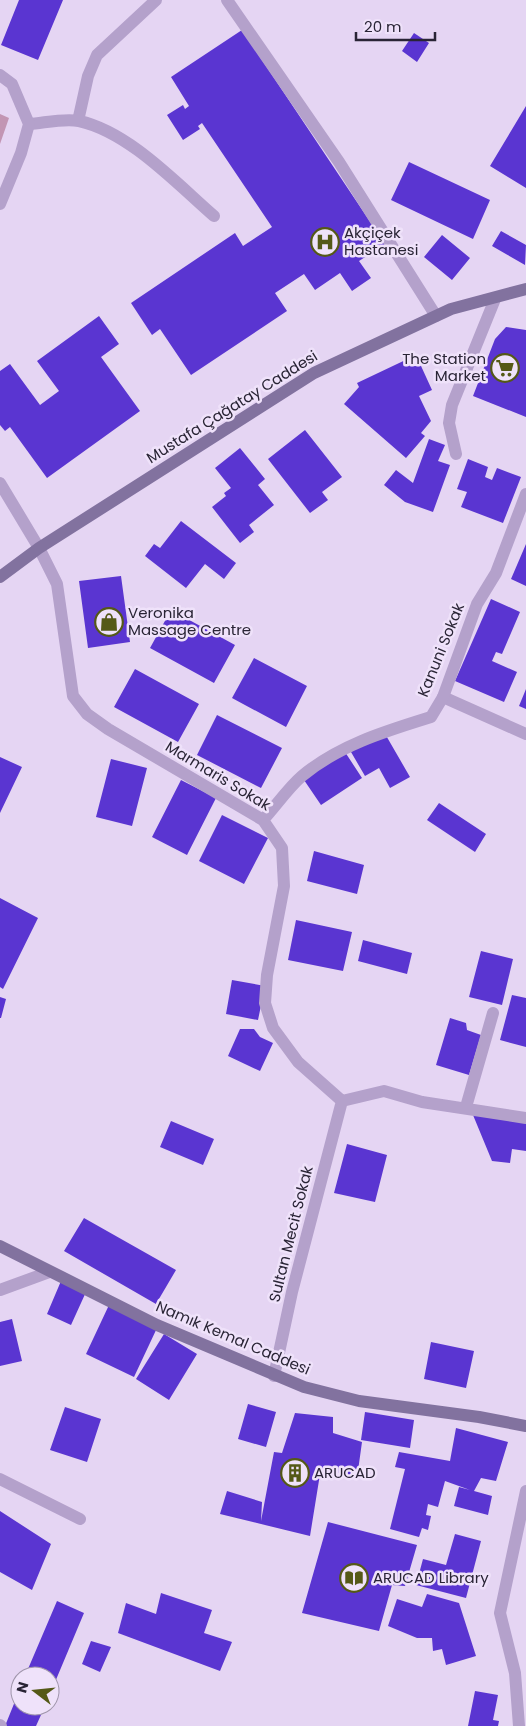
<svg xmlns="http://www.w3.org/2000/svg" width="526" height="1726" font-family="Poppins,sans-serif">
	<rect width="100%" height="100%" fill="#e5d5f3"/>
	<path fill="#c295b3" d="M0,114L9,118L0,144Z"/>
	<path fill="#5a35d1" d="M19,0H63L38,60L1,45Z
		M242,30L385,244L359,261L371,278L352,291L340,273L315,290L304,274L275,293L287,311L191,375L160,329L152,335L131,303L235,233L243,246L272,227L202,123L198,126L200,129L183,140L167,115L183,105L185,109L189,106L171,77Z
		M414,33L429,43L417,62L402,51Z
		M526,106V188L490,166Z
		M409,162L490,200L473,239L391,200Z
		M501,231L526,245L525,265L492,246Z
		M442,235L470,258L452,280L424,257Z
		M99,316L119,344L101,357L140,411L47,478L10,427L5,431L0,425V371L10,364L40,405L59,391L37,361Z
		M506,327L526,330V417L473,396L495,339Z
		M416,355L432,390L419,396L431,421L421,433L425,436L406,458L344,404L359,387L357,383Z
		M305,430L342,477L322,492L328,500L310,513L268,459Z
		M429,439L445,445L438,461L450,465L433,512L405,502L384,485L396,470L413,483Z
		M240,448L265,479L258,485L274,505L249,525L254,532L240,543L212,507L226,496L224,493L231,488L215,468Z
		M468,459L488,467L485,477L492,480L497,468L521,477L503,523L461,507L467,492L457,489Z
		M181,521L236,563L224,579L205,564L186,588L145,556L154,544L160,548Z
		M526,544V586L511,579Z
		M121,576L130,642L88,648L79,581Z
		M491,599L520,612L502,654L496,652L492,661L517,672L504,702L455,681Z
		M171,610L235,645L214,683L150,648Z
		M254,658L307,686L286,727L232,698Z
		M135,669L199,704L178,742L114,707Z
		M526,689V709L519,706Z
		M217,715L282,748L261,788L197,755Z
		M384,732L410,777L390,788L379,768L365,776L351,752Z
		M345,752L362,778L321,805L304,780Z
		M0,757L22,767L0,813Z
		M111,759L147,768L132,826L96,817Z
		M181,780L216,798L187,855L152,837Z
		M439,803L486,834L475,852L427,820Z
		M222,815L268,838L244,884L199,861Z
		M314,851L364,865L357,894L307,881Z
		M0,898L38,918L3,989L0,987Z
		M296,920L352,932L343,971L288,960Z
		M363,940L412,953L407,974L358,961Z
		M481,951L513,959L502,1005L469,997Z
		M232,980L265,986L258,1020L226,1014Z
		M512,995L526,998V1047L500,1040Z
		M0,997L6,999L1,1018H0Z
		M450,1018L466,1023L467,1030L481,1035L469,1075L436,1065Z
		M240,1029H254L260,1037L273,1043L260,1071L228,1056Z
		M473,1115L526,1122V1151L512,1149L510,1163L492,1161Z
		M171,1121L214,1139L203,1165L160,1147Z
		M347,1144L387,1155L375,1202L334,1193Z
		M84,1218L176,1270L156,1304L64,1251Z
		M61,1281L86,1292L71,1325L47,1314Z
		M109,1305L157,1328L134,1377L86,1354Z
		M12,1319L22,1361L0,1366V1322Z
		M164,1334L197,1354L169,1400L136,1379Z
		M431,1342L474,1351L466,1388L424,1379Z
		M248,1404L276,1412L266,1447L238,1439Z
		M65,1407L101,1419L87,1462L50,1450Z
		M365,1412L414,1420L410,1448L361,1440Z
		M295,1413L333,1417V1433L362,1442L357,1478L321,1468L310,1536L220,1514L227,1491L262,1502L261,1521L274,1452L282,1453Z
		M456,1428L508,1442L496,1481L481,1478L474,1491L492,1496L488,1515L454,1506L459,1487L470,1490L445,1481L438,1507L428,1504L426,1515L431,1516L428,1530L422,1528L419,1537L390,1529L405,1469L395,1467L399,1452L450,1461Z
		M0,1511L51,1544L32,1590L0,1572Z
		M328,1522L417,1545L405,1586L392,1585L379,1631L302,1613Z
		M455,1534L481,1541L466,1598L416,1585L423,1559L446,1565Z
		M161,1593L212,1610L204,1633L232,1642L220,1671L118,1633L126,1603L156,1614Z
		M427,1594L459,1603L476,1656L446,1665L442,1649L433,1651L432,1638H417L388,1626L397,1599L422,1607Z
		M57,1601L84,1613L50,1694V1676H25Z
		M91,1641L111,1647L100,1672L82,1664Z
		M20,1689V1706H45L36,1726H5Z
		M475,1691L498,1695L493,1720L499,1721L498,1726H468Z"/>
	<g fill="none" stroke-linecap="round" stroke-linejoin="round">
		<path stroke="#b4a1cb" stroke-width="12" d="M227,0L339,162L436,316
			M78,121L88,76L97,55L156,0
			M29,124C44,123 64,118 79,121C129,132 176,183 214,216
			M456,454L449,423L452,405L495,299
			M443,697L526,734"/>
		<path stroke="#b4a1cb" stroke-width="12" d="M0,75L12,84L29,124L21,153L0,204
			M0,483L39,548L57,584L73,696L87,714L108,729L263,820L282,848L284,886L267,975L265,1003L273,1028L298,1062L342,1101
			M263,820C276,806 288,788 302,776C339,745 386,731 431,717L443,697L477,604L496,573L526,494
			M342,1101L384,1091L422,1102L526,1118
			M466,1107L493,1013
			M0,1290L49,1272
			M274,1376L292,1292L342,1101
			M0,1479L80,1519
			M0,1725L1,1726
			M519,1726L515,1673L500,1613L526,1491"/>
		<path stroke="#82729f" stroke-width="12" d="M0,577L39,548L314,373L451,309L526,289
			M0,1246L157,1325L304,1387L359,1401L479,1417L526,1426"/>
	</g>
	<defs>
		<symbol id="hospital-ring" viewBox="-11 -11 22 22"><circle r="9.5" fill="#efe2fa" stroke="#555917" stroke-width="1.5"/><path d="M-5-5h3v3.5h4V-5h3V5h-3V1.5h-4V5h-3Z" fill="#555917"/></symbol>
		<symbol id="supermarket-ring" viewBox="-11 -11 22 22"><circle r="9.5" fill="#efe2fa" stroke="#555917" stroke-width="1.5"/><path d="M-6-5.5h2.5l.6 2H6L4.5 2H-2.5L-4.4-4H-6ZM-1.5 3.2a1.3 1.3 0 1 0 .1 0ZM3 3.2a1.3 1.3 0 1 0 .1 0Z" fill="#555917"/></symbol>
		<symbol id="shop-ring" viewBox="-11 -11 22 22"><circle r="9.5" fill="#efe2fa" stroke="#555917" stroke-width="1.5"/><path d="M-5-2.5h2.3a2.7 3.5 0 0 1 5.4 0H5L5.5 6h-11ZM-1.5-2.5h3a1.5 2.3 0 0 0-3 0Z" fill="#555917"/></symbol>
		<symbol id="building-ring" viewBox="-11 -11 22 22"><circle r="9.5" fill="#efe2fa" stroke="#555917" stroke-width="1.5"/><path d="M-4-6H4V6H1V3H-1V6H-4ZM-2.5-4.3h1.7v1.8h-1.7ZM.8-4.3h1.7v1.8H.8ZM-2.5-1h1.7V.8h-1.7ZM.8-1h1.7V.8H.8Z" fill="#555917"/></symbol>
		<symbol id="library-ring" viewBox="-11 -11 22 22"><circle r="9.5" fill="#efe2fa" stroke="#555917" stroke-width="1.5"/><path d="M-6-4Q-3-5.5-.7-3.5V5Q-3 3-6 4ZM6-4Q3-5.5 .7-3.5V5Q3 3 6 4Z" fill="#555917"/></symbol>
	</defs>
	<g fill-rule="evenodd">
		<use href="#hospital-ring" x="309" y="226" width="32" height="32"/>
		<use href="#supermarket-ring" x="489" y="352" width="32" height="32"/>
		<use href="#shop-ring" x="93" y="606" width="32" height="32"/>
		<use href="#building-ring" x="279" y="1457" width="32" height="32"/>
		<use href="#library-ring" x="338" y="1562" width="32" height="32"/>
	</g>
	<g text-anchor="middle" stroke-width="5" stroke-linejoin="round" paint-order="stroke">
		<g font-size="15" fill="#292435" stroke="#efe2fa" text-anchor="start">
			<text x="344" y="238">Akçiçek<tspan x="344" dy="17">Hastanesi</tspan></text>
			<text x="486" y="364" text-anchor="end">The Station<tspan x="486" dy="17">Market</tspan></text>
			<text x="128" y="618">Veronika<tspan x="128" dy="17">Massage Centre</tspan></text>
			<text x="314" y="1478">ARUCAD</text>
			<text x="373" y="1583">ARUCAD Library</text>
		</g>
		<g font-size="15" fill="#292435" stroke="#efe2fa">
			<text transform="translate(232 407) rotate(-32)" y="5">Mustafa Çağatay Caddesi</text>
			<text transform="translate(441 650) rotate(-68)" y="5">Kanuni Sokak</text>
			<text transform="translate(218 776) rotate(31)" y="5">Marmaris Sokak</text>
			<text transform="translate(291 1234) rotate(-76)" y="5">Sultan Mecit Sokak</text>
			<text transform="translate(233 1338) rotate(23)" y="5">Namık Kemal Caddesi</text>
		</g>
	</g>
	<g transform="translate(35 1691) rotate(286)"><circle r="24" fill="#efe2fa" stroke="#a096ab"/>
	<path d="M0-4L9 19L0 12L-9 19Z" fill="#555917"/>
	<text y="-8" font-size="14" font-weight="bold" text-anchor="middle" fill="#292435">N</text>
	</g>
	<path d="M356 32v8h79v-8" fill="none" stroke="#292435" stroke-width="2.5"/>
	<text x="364" y="32" font-size="15" fill="#292435" stroke="#efe2fa" stroke-width="4" paint-order="stroke">20 m</text>
</svg>
